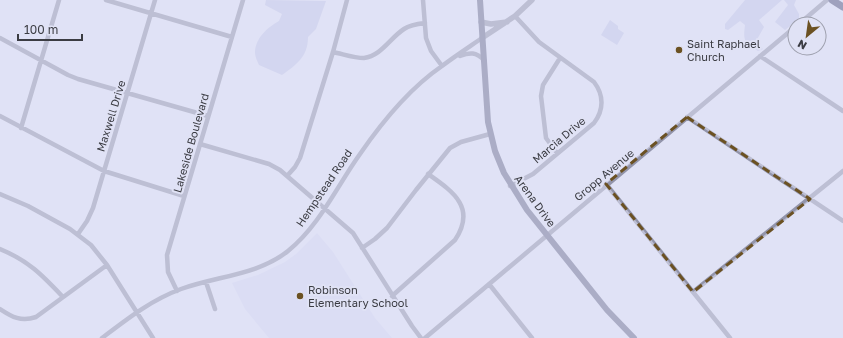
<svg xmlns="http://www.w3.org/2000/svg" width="843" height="338" font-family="'Golos Text',sans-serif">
	<rect width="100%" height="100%" fill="#e0e2f5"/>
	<path fill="#d5d7f2" d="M317,233L333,252L375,318L392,338H269L245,309L232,283L258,275L285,262L296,254Z"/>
	<path fill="#c4c8e8" d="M266,0L326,1L316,29L308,37C308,57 296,65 282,75L259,65C257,61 255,56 255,53C255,38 268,27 279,21L282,14L265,5Z
		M745,0H782L759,20L764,27L755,43L763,49L758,51C744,42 743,41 745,25L740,21L728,30L725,29V24Z
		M784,0H796L794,5L799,14V19L785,30L775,22L788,5Z
		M610,20L618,26V29L624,33L617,45L601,35Z"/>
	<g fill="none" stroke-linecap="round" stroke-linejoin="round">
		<path stroke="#9294aa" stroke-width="4.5" d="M106,0L232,37
			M423,0L426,38L431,51L442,66
			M799,24L827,0
			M0,38L68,75L78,79L208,116
			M333,52C343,54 354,58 364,58C381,56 390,38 404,29C410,25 417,24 425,23
			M460,56C470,52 476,52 484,60
			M760,56L843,111
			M0,116L104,171L184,196
			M687,117L843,221
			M21,128L59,0
			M200,144L269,164L280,170L353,233L412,326L421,338
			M557,153L546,138L541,96L543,85L560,58
			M287,176L295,167L300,158L333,52L347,0
			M606,184L730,338
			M510,186L533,174L594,123C604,110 604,95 594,82L539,42L515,16
			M0,194L28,206L70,229L91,245L107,265L153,338
			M78,234L87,221L93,208L155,0
			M362,248L375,239L387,228L416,190L450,148L461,142L490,134
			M0,249C29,261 42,275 63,297
			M206,282L215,309
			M489,284L532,338
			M177,291L168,272L167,255L243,0
			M693,292L843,171
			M392,296L455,240C477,207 452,191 428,174
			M0,309C12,317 21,322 36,317L107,265
			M102,338C127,319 151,300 181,289C217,276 258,275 288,251C320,225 337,186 360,154C382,122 410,88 442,66C455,56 469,47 482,38
			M425,338L795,27"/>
		<path stroke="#9294aa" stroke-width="5.5" d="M481,22L491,24L507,22
			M482,38L515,16L532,0"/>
		<path stroke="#6b6e8d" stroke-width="6" d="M480,0L488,122L495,151L504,173L527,210L607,310L634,338"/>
		<path stroke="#505378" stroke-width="7" d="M832,0L843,7"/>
	</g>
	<path d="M0 0H843V338H0ZM687,117L810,199L693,292L606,184Z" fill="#e0e2f5" fill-opacity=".55" fill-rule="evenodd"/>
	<path fill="none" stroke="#6b5122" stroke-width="3" stroke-dasharray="8 5" stroke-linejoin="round" d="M687,117L810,199L693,292L606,184Z"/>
	<g fill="#6b5122" stroke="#e0e2f5" stroke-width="1.5">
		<circle cx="679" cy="50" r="4"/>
		<circle cx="300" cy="296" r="4"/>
	</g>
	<g text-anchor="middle" stroke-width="4" stroke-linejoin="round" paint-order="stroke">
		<g font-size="11" fill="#3b3c43" stroke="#e0e2f5" text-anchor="start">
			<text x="687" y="48">Saint Raphael<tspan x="687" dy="13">Church</tspan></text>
			<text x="308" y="294">Robinson<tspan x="308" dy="13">Elementary School</tspan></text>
		</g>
		<g font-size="11" fill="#3b3c43" stroke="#e0e2f5">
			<text transform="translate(111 116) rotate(-73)" y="4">Maxwell Drive</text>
			<text transform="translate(559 140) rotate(-40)" y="4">Marcia Drive</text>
			<text transform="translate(191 143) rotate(-74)" y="4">Lakeside Boulevard</text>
			<text transform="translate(604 175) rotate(-40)" y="4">Gropp Avenue</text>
			<text transform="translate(324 188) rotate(-56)" y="4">Hempstead Road</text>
			<text transform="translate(535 201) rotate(54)" y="4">Arena Drive</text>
		</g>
	</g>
	<g transform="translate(807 36) rotate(209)"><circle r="19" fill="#e0e2f5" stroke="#9ea0ae"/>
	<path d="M0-3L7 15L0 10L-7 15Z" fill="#6b5122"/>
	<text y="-6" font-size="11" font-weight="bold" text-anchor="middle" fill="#3b3c43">N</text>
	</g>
	<path d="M18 34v6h64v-6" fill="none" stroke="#3b3c43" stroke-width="2"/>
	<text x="24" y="34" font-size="12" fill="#3b3c43" stroke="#e0e2f5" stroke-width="3" paint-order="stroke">100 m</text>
</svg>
